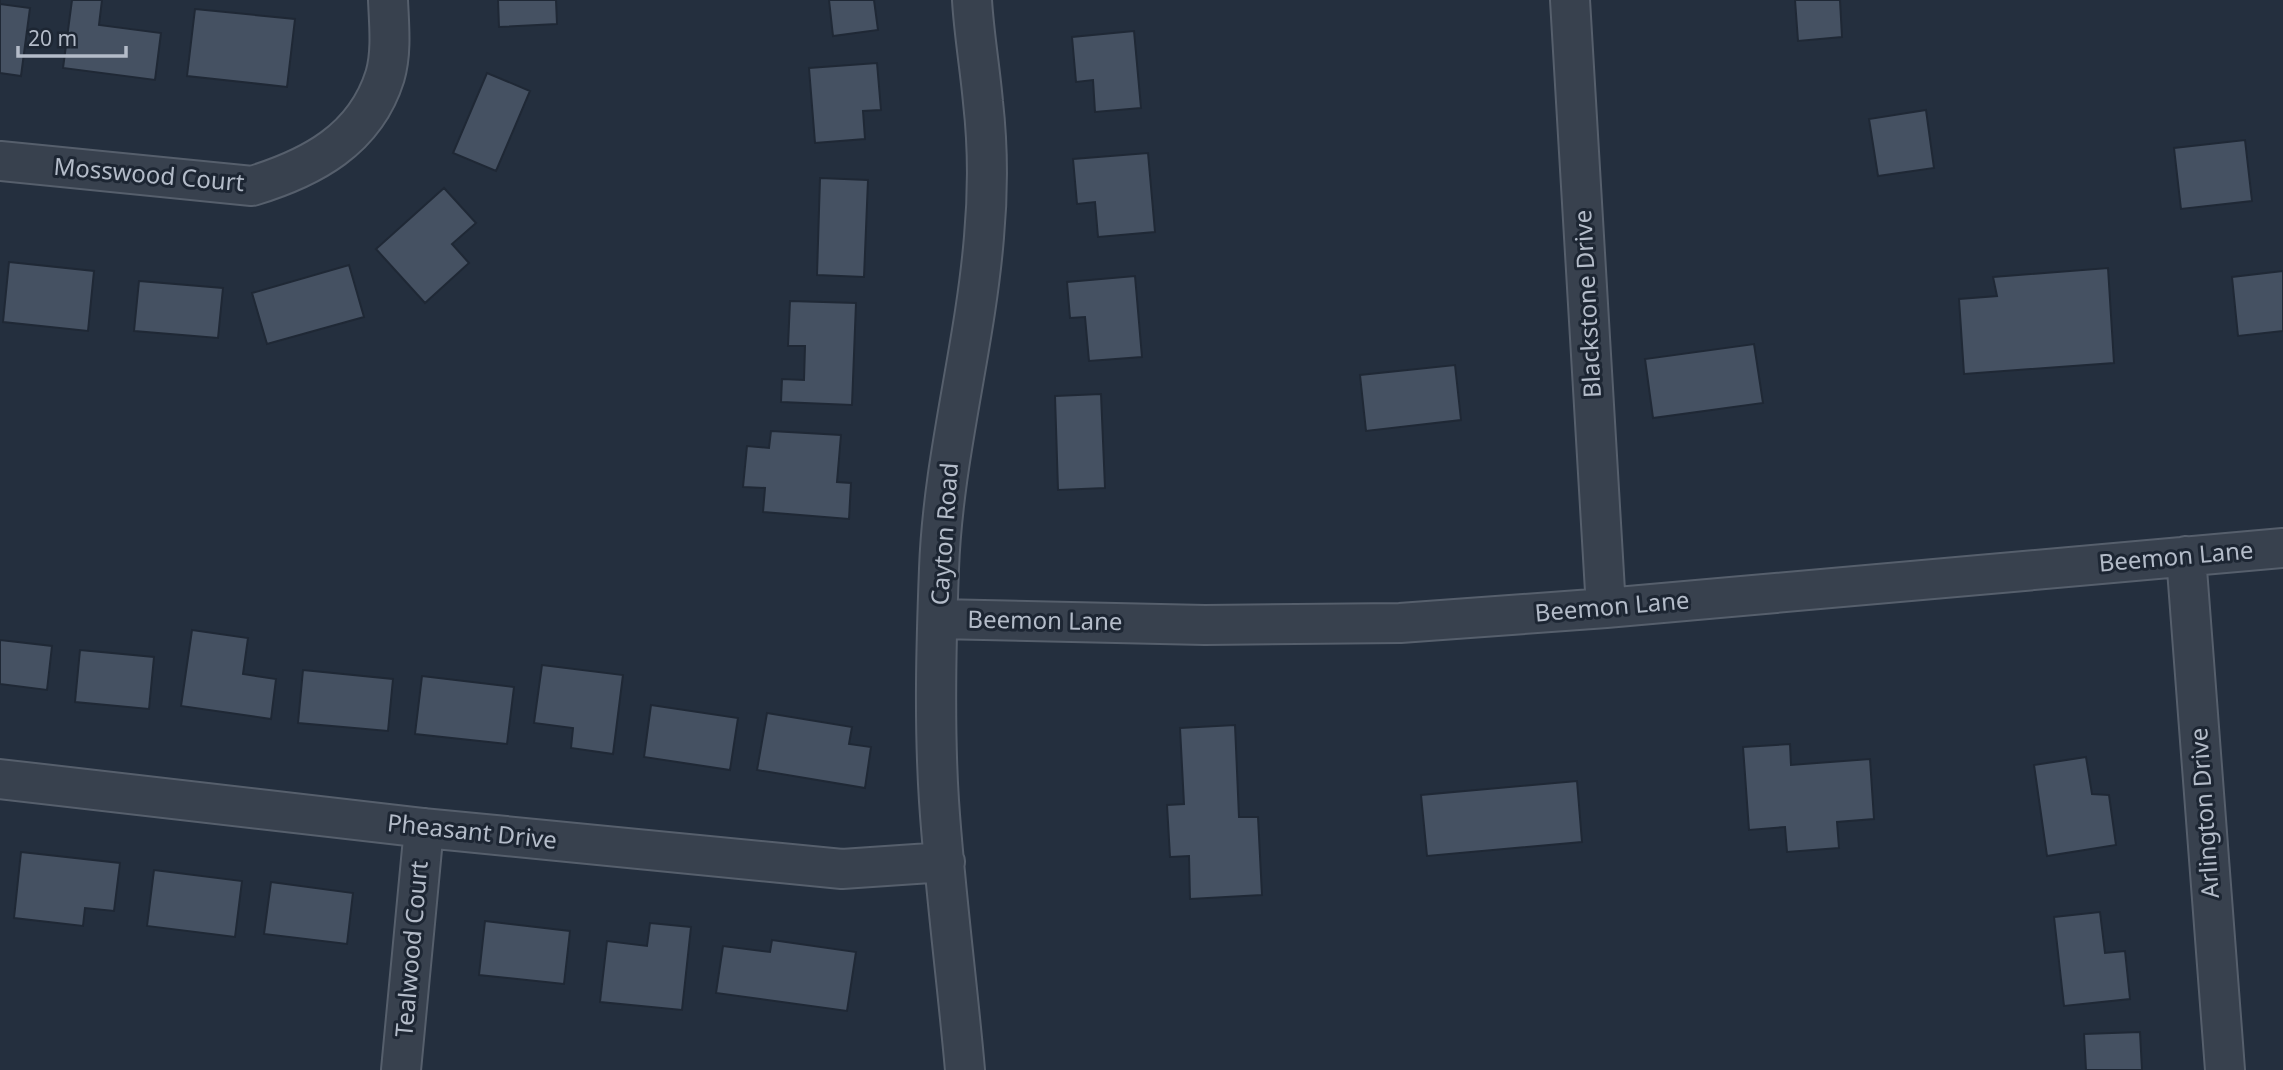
<svg xmlns="http://www.w3.org/2000/svg" width="2283" height="1070" font-family="'Noto Sans',sans-serif">
	<rect width="100%" height="100%" fill="#242f3e"/>
	<path fill="#455162" stroke="#1f2835" stroke-width="2" d="M0,0V4L30,8L21,76L0,73Z
		M72,0H102L99,25L161,33L155,80L63,68Z
		M498,0H556L557,24L499,27Z
		M829,0H874L878,30L833,36Z
		M1795,0H1840L1842,37L1798,41Z
		M195,9L295,19L287,87L187,76Z
		M1134,31L1141,108L1095,112L1093,80L1076,82L1072,37Z
		M877,63L881,110L863,111L865,139L815,143L809,68Z
		M487,73L530,91L496,171L453,153Z
		M1926,110L1934,168L1878,176L1869,119Z
		M2245,140L2252,201L2181,209L2174,148Z
		M1148,153L1155,232L1098,237L1095,202L1077,204L1073,159Z
		M820,178L868,180L864,277L817,275Z
		M444,188L476,223L452,244L469,263L425,303L376,249Z
		M9,262L94,271L88,331L3,322Z
		M349,265L364,317L267,344L252,293Z
		M2108,268L2114,363L1964,374L1959,299L1997,296L1993,277Z
		M2283,271V331L2238,336L2232,277Z
		M1135,276L1142,357L1089,361L1085,317L1070,318L1067,282Z
		M139,281L223,288L218,338L134,331Z
		M790,301L856,303L852,405L781,402L782,379L804,380L805,346H788Z
		M1754,344L1763,403L1653,418L1645,359Z
		M1455,365L1461,420L1366,431L1360,375Z
		M1101,394L1105,488L1058,490L1055,396Z
		M771,431L841,435L837,482L851,483L849,519L763,512L765,488L743,487L747,446L769,448Z
		M192,630L248,638L243,674L276,679L271,719L181,706Z
		M0,640L52,646L47,690L0,684Z
		M80,650L154,657L149,709L75,702Z
		M542,665L623,675L613,754L571,748L573,728L534,723Z
		M303,670L393,679L388,731L298,723Z
		M422,676L514,687L507,744L415,734Z
		M651,705L738,718L730,770L644,757Z
		M767,713L852,727L849,744L871,747L865,788L757,770Z
		M1235,725L1239,817H1258L1262,895L1190,899L1189,856L1170,857L1167,805L1184,804L1180,728Z
		M1790,744L1791,765L1870,759L1874,819L1837,822L1839,848L1787,852L1785,827L1749,830L1743,747Z
		M2086,757L2092,794L2109,795L2116,845L2047,856L2034,765Z
		M1577,781L1582,842L1427,856L1421,795Z
		M21,852L120,863L114,911L85,908L83,926L14,918Z
		M154,870L242,881L235,937L147,926Z
		M271,882L353,893L347,944L264,934Z
		M2100,912L2105,953L2125,951L2130,999L2064,1006L2054,917Z
		M485,921L570,931L564,984L479,975Z
		M650,923L691,927L682,1010L600,1002L607,941L647,946Z
		M772,940L856,952L847,1011L716,993L723,946L770,952Z
		M2140,1032L2142,1070H2086L2084,1034Z"/>
	<g fill="none" stroke-linecap="round" stroke-linejoin="round">
		<defs>
			<path id="minor" d="M1570,0L1606,608
				M0,161L252,186C311,168 365,140 385,76C392,52 389,24 388,0
				M2186,556L2225,1070
				M938,619L1205,625L1400,623L1606,608L2283,548
				M0,779L424,828L842,869L945,862
				M401,1070L424,828
				M965,1070C957,980 945,891 939,801C934,724 936,646 939,569C943,457 975,348 984,237C988,193 988,146 983,102C980,68 974,34 972,0"/>
		</defs>
		<use href="#minor" stroke="#565f6c" stroke-width="42"/>
		<use href="#minor" stroke="#38414e" stroke-width="38"/>
	</g>
	<g text-anchor="middle" stroke-width="6" stroke-linejoin="round" paint-order="stroke">
		<g font-size="24" fill="#b4bcc9" stroke="#1d2633">
			<text transform="translate(149 175) rotate(5)" y="8">Mosswood Court</text>
			<text transform="translate(1588 304) rotate(-93)" y="8">Blackstone Drive</text>
			<text transform="translate(945 534) rotate(-86)" y="8">Cayton Road</text>
			<text transform="translate(2176 557) rotate(-5)" y="8">Beemon Lane</text>
			<text transform="translate(1612 607) rotate(-5)" y="8">Beemon Lane</text>
			<text transform="translate(1045 621) rotate(1)" y="8">Beemon Lane</text>
			<text transform="translate(2205 813) rotate(-94)" y="8">Arlington Drive</text>
			<text transform="translate(472 832) rotate(6)" y="8">Pheasant Drive</text>
			<text transform="translate(412 949) rotate(-85)" y="8">Tealwood Court</text>
		</g>
	</g>
	<path d="M18 46v10h108v-10" fill="none" stroke="#b4bcc9" stroke-width="3.5"/>
	<text x="28" y="46" font-size="21" fill="#b4bcc9" stroke="#1d2633" stroke-width="5" paint-order="stroke">20 m</text>
</svg>
